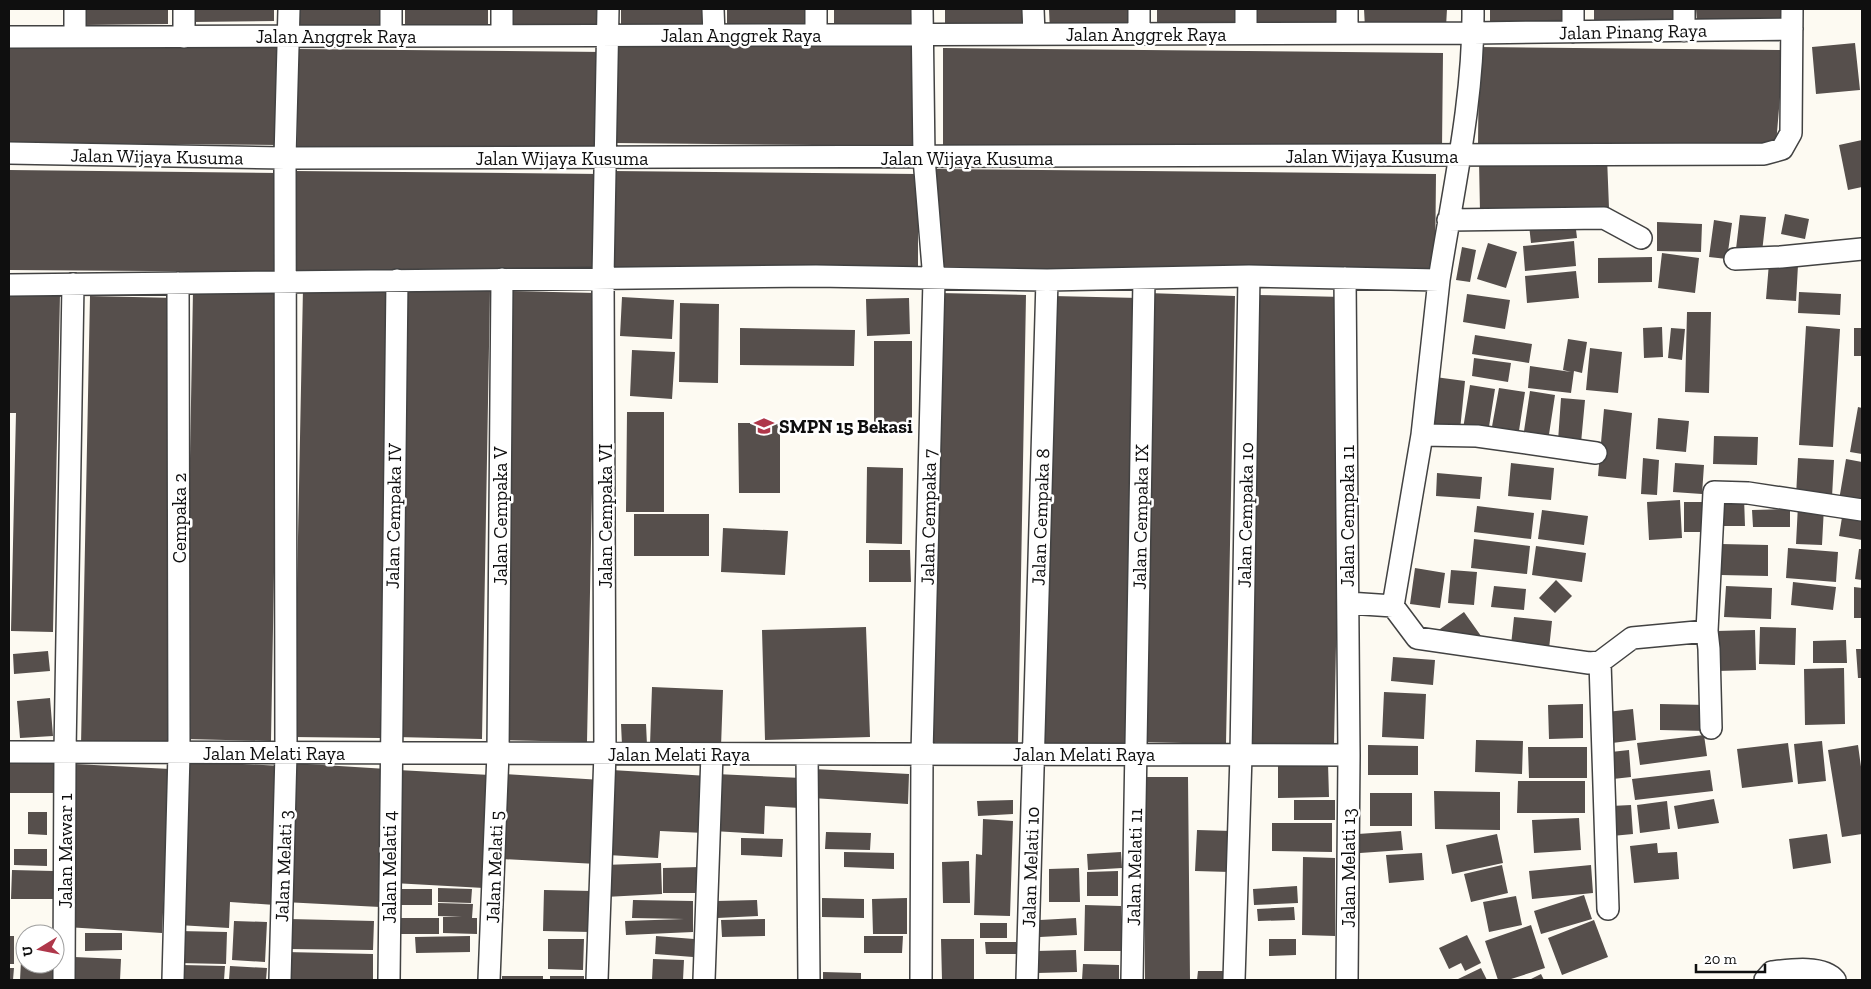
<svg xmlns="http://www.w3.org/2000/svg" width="1871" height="989" font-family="'Zilla Slab',serif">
	<rect width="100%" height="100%" fill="#fdfaf2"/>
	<path fill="#564f4c" d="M85,9H168V24L86,25Z
		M191,9H274V21L191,22Z
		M300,9H383V33H300Z
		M405,9H488V28H405Z
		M513,9H596V31L513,32Z
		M621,9H704V33L621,34Z
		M727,9H809L810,27L727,28Z
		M834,9H917V26H834Z
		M945,9H1028V31H945Z
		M1049,9H1133V31L1050,32Z
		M1157,9H1240V24L1157,25Z
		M1257,9H1340V26L1257,27Z
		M1364,9H1447L1446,27L1365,28Z
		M1490,9H1571L1570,29L1490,31Z
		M1594,9H1677V26H1594Z
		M1696,9H1780V22L1697,23Z
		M1855,43L1860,90L1816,94L1812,47Z
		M9,44L279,46V145L9,143Z
		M615,44L920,46V146L615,143Z
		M1479,47L1784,50L1776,144L1478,146Z
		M943,48L1443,53L1442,149L943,147Z
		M298,49L604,52L603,151L297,149Z
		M1862,140V187L1848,190L1839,145Z
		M1607,157L1609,208L1480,212L1479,161Z
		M937,169L1436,174L1435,273L936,268Z
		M9,170L278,173L277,272L9,270Z
		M295,171L600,174L599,273L294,270Z
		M613,171L918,174V273L612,270Z
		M1785,214L1809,219L1805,239L1781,234Z
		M1740,215L1766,217L1762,252L1736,249Z
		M1714,220L1732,223L1727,259L1709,257Z
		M1575,221L1577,238L1531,243L1529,225Z
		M1657,222L1702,224L1701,252L1657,251Z
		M1574,241L1576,266L1525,271L1523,246Z
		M1488,243L1517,252L1506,288L1477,279Z
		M1462,247L1476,250L1470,282L1456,280Z
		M1662,253L1699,258L1695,293L1658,288Z
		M1652,257V282L1598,283V258Z
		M1769,263L1798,265L1796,301L1766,299Z
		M1576,271L1579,298L1527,303L1525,276Z
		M303,288L388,290L380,738L294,737Z
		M404,288L490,290L482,739L396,737Z
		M193,290L279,292L271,741L185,739Z
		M510,291L596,293L587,742L501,740Z
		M1799,292L1841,294L1840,315L1798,313Z
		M9,293L60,294L53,632L11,631L16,413H9Z
		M940,293L1026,295L1018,744L932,742Z
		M1148,293L1235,296L1226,744L1140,742Z
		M1467,294L1510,300L1505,329L1463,322Z
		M1257,295L1343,297L1334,746L1248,744Z
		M90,296L176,298L167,747L81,745Z
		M1053,296L1139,298L1130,747L1044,745Z
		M622,297L674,300L672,339L620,336Z
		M909,298L910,334L867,336L866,299Z
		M680,303L719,304L718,383L679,382Z
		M1687,312H1711L1709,393L1685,392Z
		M1806,326L1840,329L1833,447L1799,445Z
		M1662,327L1663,357L1644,358L1643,328Z
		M740,328L855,330L854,366L740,365Z
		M1671,328L1685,329L1682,360L1668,358Z
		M1854,328H1862V356H1854Z
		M1475,335L1532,344L1529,363L1472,354Z
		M1568,339L1587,342L1582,373L1574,371L1571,393L1528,388L1530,366L1571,372L1563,370Z
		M874,341H912V429H874Z
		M1590,348L1622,352L1618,393L1586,390Z
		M632,350L675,352L672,399L630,396Z
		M1474,358L1511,363L1508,382L1472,376Z
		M1435,377L1465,381L1460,430L1429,426Z
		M1470,385L1495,389L1488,433L1463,429Z
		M1499,388L1525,392L1518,437L1491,432Z
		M1530,391L1555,395L1548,441L1523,438Z
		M1561,398L1585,400L1581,443L1558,441Z
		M1858,407L1862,408V454L1850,452Z
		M1604,409L1632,413L1626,479L1598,476Z
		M627,412H664V512H626Z
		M1658,418L1689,421L1686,452L1656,449Z
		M738,423H780V493H739Z
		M1714,436L1758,437L1757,465L1713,464Z
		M1643,458L1659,460L1657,495L1641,494Z
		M1798,458L1834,460L1832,497L1796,496Z
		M1846,459L1862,462V504L1839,500Z
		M1511,463L1554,468L1551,500L1508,496Z
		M1675,463L1704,465L1702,494L1673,492Z
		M867,467L903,468L902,544L866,543Z
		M1437,473L1482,477L1480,499L1436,496Z
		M1723,497H1744L1745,526H1723Z
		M1680,500L1682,538L1649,540L1647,502Z
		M1684,502H1703L1704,532H1684Z
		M1798,505L1824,507L1822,545L1796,544Z
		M1477,506L1534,513L1531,539L1474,532Z
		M1790,509V527H1753L1752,510Z
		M1542,510L1588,516L1584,545L1538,539Z
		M1843,511L1862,514V540L1839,536Z
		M634,514H709V556H634Z
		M723,528L788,531L785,575L721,572Z
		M1474,539L1530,546L1527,574L1471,568Z
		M1721,544L1768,545V576L1721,575Z
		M1536,546L1586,553L1582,582L1532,575Z
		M1788,548L1838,552L1836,582L1786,578Z
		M1859,549H1862V580L1855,579Z
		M869,550H910L911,582H869Z
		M1415,568L1445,573L1440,608L1410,604Z
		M1451,570L1477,572L1474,605L1448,603Z
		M1556,580L1572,596L1555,613L1539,598Z
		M1793,582L1836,587L1833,610L1791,605Z
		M1494,586L1526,589L1524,610L1491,607Z
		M1726,586L1772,588L1771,619L1724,617Z
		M1854,587L1862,588V618H1854Z
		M1464,612L1486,643L1433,634Z
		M1514,617L1552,621L1549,649L1511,645Z
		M866,627L870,737L765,740L762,630Z
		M1760,627L1796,628L1795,665L1759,664Z
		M1755,630L1756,670L1717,671L1716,631Z
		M1846,640L1847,663H1813V641Z
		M1856,649H1862V678H1858Z
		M48,651L50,671L14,674L13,654Z
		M1393,657L1435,660L1433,685L1391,681Z
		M1844,668L1845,724L1805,725L1804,669Z
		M652,687L723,690L721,747L650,745Z
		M1384,692L1426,694L1424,739L1382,737Z
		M50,698L53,736L20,738L17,701Z
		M1583,704V738L1549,739L1548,705Z
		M1660,704L1707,705V731L1660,730Z
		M1633,709L1636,740L1612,743L1607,712Z
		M621,724H646L647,745H622Z
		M1704,735L1707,756L1640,765L1637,743Z
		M1476,740L1523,741L1522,774L1475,772Z
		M1822,741L1826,781L1798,784L1794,744Z
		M1788,743L1793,782L1742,788L1737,749Z
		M1368,745L1418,746V775H1368Z
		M1858,745L1862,774V834L1842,837L1828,750Z
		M1528,747H1587V778H1529Z
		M1629,750L1631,777L1613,779L1611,752Z
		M9,760H57L56,793H9Z
		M187,761L282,766L275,905L230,902L229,928L178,925Z
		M291,763L387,769L380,907L284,902Z
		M1328,763L1329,797L1278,798V764Z
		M75,764L170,769L162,933L66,927Z
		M814,769L909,774L908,804L812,798Z
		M398,770L490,775L484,888L393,883Z
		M612,770L708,776L705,833L660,831L658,858L608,855Z
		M1710,770L1713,791L1635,800L1632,779Z
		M506,774L602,780L597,864L502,859Z
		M716,774L802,778L800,808L765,806L764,834L713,831Z
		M1144,777H1188L1190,980H1145Z
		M1518,781H1585V813H1517Z
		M1434,791L1500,792V830L1435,829Z
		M1370,793H1412V826H1370Z
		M1714,799L1719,823L1678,829L1674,806Z
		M1013,800V814L978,816L977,801Z
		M1294,800H1335V820H1294Z
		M1667,801L1670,829L1640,833L1637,805Z
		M1631,805L1633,834L1612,836L1611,806Z
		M28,812H47V835L28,834Z
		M1579,818L1581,850L1534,853L1532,820Z
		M983,819L1013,821L1010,916L974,915L976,854L982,855Z
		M1272,823H1332V852L1272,851Z
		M1197,830L1232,831L1230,872L1195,871Z
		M1401,831L1403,850L1360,853L1358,834Z
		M826,832L871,833L870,850L825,849Z
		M1497,834L1503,863L1452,874L1446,845Z
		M1827,834L1831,863L1793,869L1789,839Z
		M741,838L783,839L782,857L741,855Z
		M1657,843L1658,853L1677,852L1679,879L1634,883L1630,846Z
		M14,849H47V866L14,865Z
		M844,852L894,853V869L844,867Z
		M1121,852L1122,868L1088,870L1087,854Z
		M1422,853L1424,880L1389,883L1386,855Z
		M1303,857L1335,858V936L1302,935Z
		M969,861L970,903H943L942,862Z
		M661,863L662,894L605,897L604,865Z
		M1502,865L1508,893L1471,902L1464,874Z
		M1591,865L1593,893L1532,899L1529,871Z
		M700,867V893H663V868Z
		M1079,868L1080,902H1049V869Z
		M12,870L53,871V899H11Z
		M1118,871V896H1087V872Z
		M1297,886L1298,903L1254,905L1253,889Z
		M438,888L472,889L471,903L438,902Z
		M397,889H432V905H397Z
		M544,890L592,891L591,932L543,931Z
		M1584,895L1592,919L1541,934L1534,911Z
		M1516,896L1522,925L1489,932L1483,902Z
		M822,898L864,899V918L822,917Z
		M907,898V934H873L872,899Z
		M633,900L693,901V932L626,935L625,921L684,919L632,918Z
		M757,900L758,916L717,918L716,901Z
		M438,903L473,904L472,918H477V934L443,933V917H462L438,916Z
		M1085,905L1121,906V951H1084Z
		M1294,907L1295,920L1258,921L1257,909Z
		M396,918H439V934H396Z
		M1076,918L1077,935L1040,937V920Z
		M289,919L374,921L373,950L289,949Z
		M765,919V936L722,937L721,920Z
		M1594,920L1608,957L1562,975L1548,938Z
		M234,921L267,922L265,962L232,960Z
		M980,923H1007V938H980Z
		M1531,925L1545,968L1508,980H1498L1485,941Z
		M25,930H53V934H25Z
		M179,931L227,932L226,964L178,963Z
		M85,933H122V950L85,951Z
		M1467,935L1481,963L1465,971L1461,963L1449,969L1439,948Z
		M9,936H14V964H9Z
		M470,936V952L416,953L415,937Z
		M656,936L694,939L693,957L655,954Z
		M864,936H903L902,953H864Z
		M548,939H584L583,970L548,969Z
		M941,939H974V980H942Z
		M1269,939H1296V955L1269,956Z
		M985,942H1016V954H986Z
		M1076,950L1077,972L1037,973L1036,951Z
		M286,952L373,954V980H286Z
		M74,957L121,959L120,980H73Z
		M653,959L684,960L683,980H652Z
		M21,961H25V964H55L56,980H20Z
		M1083,964L1119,965V980H1082Z
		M182,965L225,966L224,980H182Z
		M230,966L267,968L266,980H229Z
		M9,968H14L13,980H9Z
		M1481,968L1487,980H1456Z
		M1198,971H1225V980H1197Z
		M823,972L861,973V980H823Z
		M1541,974L1544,980H1529Z
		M502,976H543V980H502Z
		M550,976H584V980H550Z"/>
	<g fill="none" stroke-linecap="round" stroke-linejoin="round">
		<defs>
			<path id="minor" d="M75,9V37
				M184,9V37
				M391,9V36
				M502,9V36
				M713,9L714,35
				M1033,9L1034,34
				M1246,9V33
				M1347,9V33
				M1684,9V31
				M1573,32V9
				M1139,34V9
				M816,35V9
				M9,37L1473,33L1792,29
				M9,153L285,158L1764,154L1782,149L1791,133L1792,9
				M1448,220L1604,218L1641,238
				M1735,259L1781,257L1862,249
				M1345,278L1349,755L1347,980
				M1439,280L1422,435L1393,606L1417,638L1589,663L1600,662L1632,638L1707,631
				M9,285L816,276L1047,280L1249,276L1439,280C1453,190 1474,100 1473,9
				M1422,435L1477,436L1596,453
				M1348,603L1393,606
				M1600,662L1608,909
				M1711,728L1709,649L1707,631L1714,492L1748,493L1862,510
				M9,752L1349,755
				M807,754L809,980
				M64,980L65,752L73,284
				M173,980L179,753L178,283
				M280,980L286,753L285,158L289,9
				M389,980L397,280
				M489,980L498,753L502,279
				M597,980L605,753L603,278L608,9
				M704,980L712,754
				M921,980L922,754L934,280L924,158L922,9
				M1027,980L1047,280
				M1132,980L1144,279
				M1234,980L1241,755L1249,276
				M1765,980L1772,972C1789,970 1823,965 1835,980"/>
		</defs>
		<use href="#minor" stroke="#424242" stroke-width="24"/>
		<use href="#minor" stroke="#fff" stroke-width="21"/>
	</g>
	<defs>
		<symbol id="school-bare" viewBox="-9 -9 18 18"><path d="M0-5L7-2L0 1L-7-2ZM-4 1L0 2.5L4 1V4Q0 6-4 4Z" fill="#af374a" stroke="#fff" stroke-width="2.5" paint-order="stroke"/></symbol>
	</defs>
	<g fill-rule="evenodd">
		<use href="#school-bare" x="750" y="412" width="28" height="28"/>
	</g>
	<g text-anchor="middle" stroke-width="5" stroke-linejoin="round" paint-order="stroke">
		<g font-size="19" fill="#0f0f0f" stroke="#fff">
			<text transform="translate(1633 31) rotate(-1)" y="7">Jalan Pinang Raya</text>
			<text x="1146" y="41">Jalan Anggrek Raya</text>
			<text x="741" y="42">Jalan Anggrek Raya</text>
			<text x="336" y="43">Jalan Anggrek Raya</text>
			<text transform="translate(157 156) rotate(1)" y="7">Jalan Wijaya Kusuma</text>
			<text x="1372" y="163">Jalan Wijaya Kusuma</text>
			<text x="562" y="165">Jalan Wijaya Kusuma</text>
			<text x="967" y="165">Jalan Wijaya Kusuma</text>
			<text transform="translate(1245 515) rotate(-89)" y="7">Jalan Cempaka 10</text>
			<text transform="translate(393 516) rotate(-89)" y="7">Jalan Cempaka IV</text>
			<text transform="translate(500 516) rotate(-90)" y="7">Jalan Cempaka V</text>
			<text transform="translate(605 516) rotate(-90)" y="7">Jalan Cempaka VI</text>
			<text transform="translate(1347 516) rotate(-90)" y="7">Jalan Cempaka 11</text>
			<text transform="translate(928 517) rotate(-89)" y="7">Jalan Cempaka 7</text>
			<text transform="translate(1040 517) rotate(-88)" y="7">Jalan Cempaka 8</text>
			<text transform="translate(1140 517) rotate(-89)" y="7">Jalan Cempaka IX</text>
			<text transform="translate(179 518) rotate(-90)" y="7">Cempaka 2</text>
			<text x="274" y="760">Jalan Melati Raya</text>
			<text x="679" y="761">Jalan Melati Raya</text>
			<text x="1084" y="761">Jalan Melati Raya</text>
			<text transform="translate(65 851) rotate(-90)" y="7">Jalan Mawar 1</text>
			<text transform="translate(283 866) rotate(-88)" y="7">Jalan Melati 3</text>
			<text transform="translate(389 867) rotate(-90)" y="7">Jalan Melati 4</text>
			<text transform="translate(494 867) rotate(-88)" y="7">Jalan Melati 5</text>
			<text transform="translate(1030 867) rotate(-88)" y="7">Jalan Melati 10</text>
			<text transform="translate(1134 867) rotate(-89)" y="7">Jalan Melati 11</text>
			<text transform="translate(1348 868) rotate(-90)" y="7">Jalan Melati 13</text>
		</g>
		<g font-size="19" font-weight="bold" fill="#0f0f0f" stroke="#fff" text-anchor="start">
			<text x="779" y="433">SMPN 15 Bekasi</text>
		</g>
	</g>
	<rect width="1871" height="989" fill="none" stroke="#0f0f0f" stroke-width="20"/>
	<g transform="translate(40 949) rotate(260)"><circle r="24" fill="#ffffff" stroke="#9f9f9f"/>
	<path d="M0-4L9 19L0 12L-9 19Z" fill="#af374a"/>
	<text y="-8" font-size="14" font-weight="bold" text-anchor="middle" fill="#0f0f0f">U</text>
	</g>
	<path d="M1696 964v8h69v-8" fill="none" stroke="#0f0f0f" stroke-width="2.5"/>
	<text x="1704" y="964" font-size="15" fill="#0f0f0f" stroke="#ffffff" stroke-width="4" paint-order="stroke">20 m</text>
</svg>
